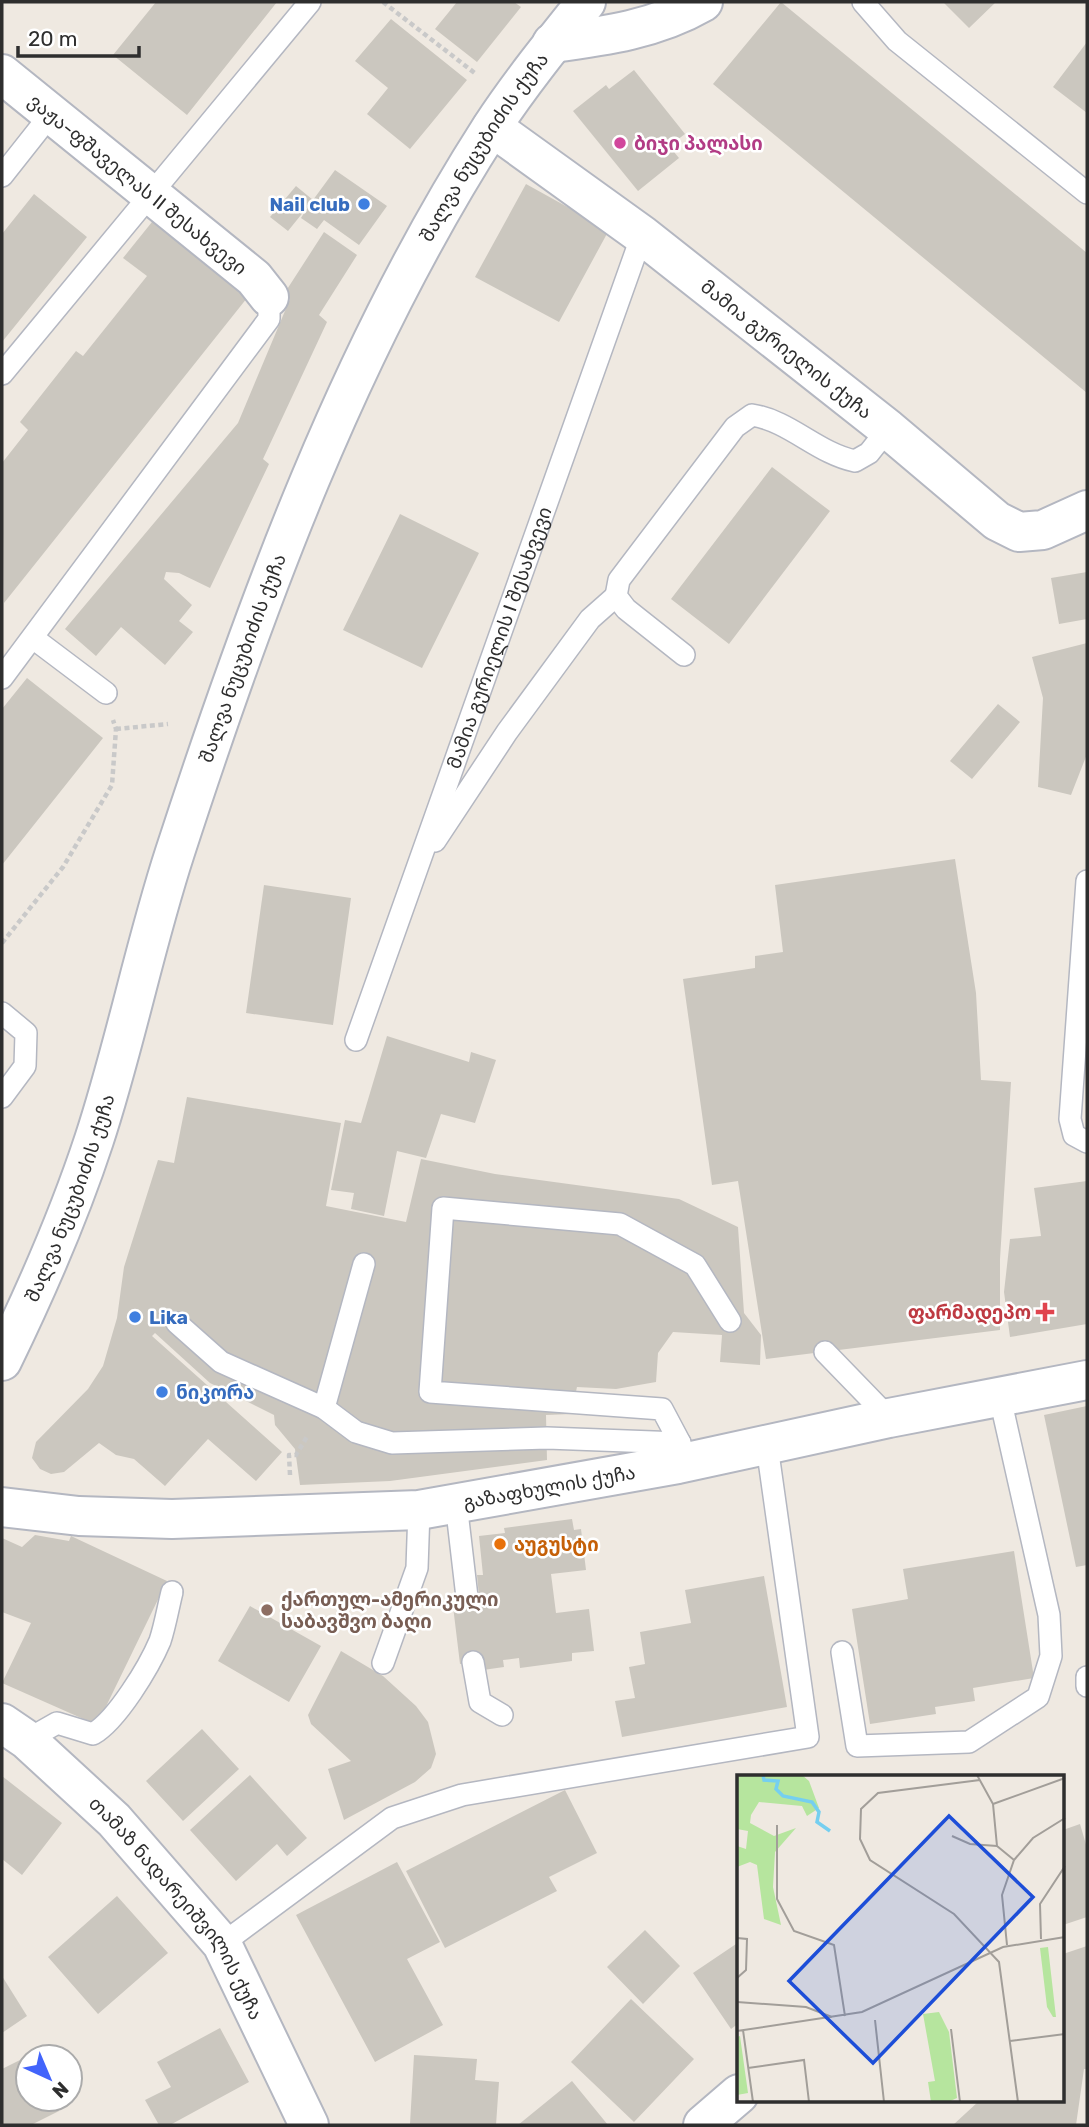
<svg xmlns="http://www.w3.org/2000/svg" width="1089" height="2127" font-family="Rubik,'Noto Sans Georgian',sans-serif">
	<rect width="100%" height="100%" fill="#efe9e1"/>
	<path fill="#cbc7bf" d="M156,2H277L187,115L113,55Z
		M457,2H514L521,7L477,62L435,29Z
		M781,2L1087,253V393L713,84Z
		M943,2H996L969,28Z
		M391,19L467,80L410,149L367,114L388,88L355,61Z
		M1087,42V113L1053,87Z
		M634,70L685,134L669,146L679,158L638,191L573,111L606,85L609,89Z
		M335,170L387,206L359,245L324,220L317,229L301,218L309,205L288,231L270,217L296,186L313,200Z
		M526,184L609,230L559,322L475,277Z
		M34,194L87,237L2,342V234Z
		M156,217L251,293L4,603L2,463L28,430L20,422L76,351L83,356L147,276L123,258Z
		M324,232L357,255L319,315L327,322L263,459L269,464L210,588L179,573L166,572L164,579L192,605L179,621L193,632L165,665L121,627L96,656L65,629L238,423L290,299L284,294Z
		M772,467L830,511L729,644L671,599Z
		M400,514L479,553L422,668L343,630Z
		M1087,572V619L1059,624L1051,578Z
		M1087,643V754L1071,795L1038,787L1043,698L1032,657Z
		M27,678L103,738L2,865V709Z
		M998,704L1020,722L972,779L950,761Z
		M955,859L976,993L981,1080L1011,1082L1000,1259V1330L766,1359L738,1181L712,1185L683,979L755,968V956L783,952L775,885Z
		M264,885L351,898L333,1025L246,1013Z
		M387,1036L469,1062L471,1052L496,1060L475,1123L441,1114L426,1158L397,1151L384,1216L351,1209L354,1193L331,1190L345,1120L361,1123Z
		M187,1097L341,1123L326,1206L406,1222L421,1159L495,1174L679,1199L738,1227L744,1313L761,1335L760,1365L720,1362L722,1335L673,1332L658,1353L656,1382L616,1389L577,1387L571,1414L546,1415L547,1460L390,1481L300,1485L295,1449L275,1425L274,1415L210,1383L155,1333L152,1336L282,1452L256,1481L208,1439L165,1486L134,1459L116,1455L99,1443L64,1472L51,1474L40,1469L32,1458L36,1442L88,1389L103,1366L117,1318L124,1267L158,1160L174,1163Z
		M1087,1181V1324L1010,1337L1004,1292L1010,1239L1041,1236L1034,1188Z
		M1087,1406V1565L1076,1567L1044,1415Z
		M572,1519L574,1530L581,1529L586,1570L551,1574L556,1613L589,1609L594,1651L572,1653V1661L520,1668L519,1658L503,1660L504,1667L483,1670L482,1661L460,1664L452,1598L479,1595L477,1575H483L479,1536L505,1533L504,1528Z
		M35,1535L69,1541L71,1536L167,1581L97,1725L2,1683L31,1623L2,1612V1538L22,1547Z
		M1014,1551L1034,1678L973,1688L975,1701L935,1707L936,1714L870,1724L852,1609L908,1599L903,1569Z
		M764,1576L787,1707L622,1737L615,1701L635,1698L629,1667L645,1664L640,1632L691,1623L685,1590Z
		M250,1606L321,1646L289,1702L218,1661Z
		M341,1651L383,1676L416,1706L428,1722L436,1754L431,1768L415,1782L344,1820L328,1769L351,1761L311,1724L308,1715Z
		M202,1729L239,1769L183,1821L146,1781Z
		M250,1775L307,1838L287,1856L277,1844L236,1881L190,1830Z
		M2,1776L62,1823L22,1875L2,1859Z
		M565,1790L597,1853L549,1877L557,1891L445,1948L406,1871Z
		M1080,1824L1087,1848V1917L1063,1925V1830Z
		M397,1862L440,1942L407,1959L443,2025L375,2062L296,1915Z
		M117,1896L168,1953L98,2014L48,1957Z
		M645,1930L680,1966L643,2004L607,1967Z
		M739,1942V2023L731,2029L693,1973Z
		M1087,1946V2069H1084L1076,2125H953L979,2101H1063V1954Z
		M2,1976L27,2016L2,2033Z
		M631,1999L694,2059L634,2122L571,2062Z
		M220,2028L249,2082L170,2125H159L145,2100L171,2087L157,2062Z
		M414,2055L477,2059L475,2080L499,2082L496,2125L410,2124Z
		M28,2056V2099H53L59,2111L31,2125H2V2069Z
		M572,2081L608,2125H518Z"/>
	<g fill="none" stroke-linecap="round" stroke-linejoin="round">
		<defs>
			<g id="service">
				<path d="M863,2L897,41L1087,193"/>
				<path d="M2,176L51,114"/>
				<path d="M2,374L310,2"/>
				<path d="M33,638L106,693"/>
				<path d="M684,655L626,609L616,596L619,580L735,427L752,415C790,421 817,453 855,461L869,453L888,429"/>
				<path d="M2,678L269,319V297"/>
				<path d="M435,841L507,732L590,619L616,596"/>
				<path d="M1087,881L1070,1119L1074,1135L1087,1142"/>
				<path d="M2,1013L26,1033L25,1066L2,1097"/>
				<path id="s1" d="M356,1040L642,235"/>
				<path d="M177,1323L221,1362L324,1408L356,1432L392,1443L547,1438L680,1443L679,1453"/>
				<path d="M825,1352L889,1418"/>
				<path d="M324,1408L364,1264"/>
				<path d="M680,1443L662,1409L430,1392L443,1208L620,1224L695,1265L730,1321"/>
				<path d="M456,1503L467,1597"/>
				<path d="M842,1652L857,1746L969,1742L1038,1697L1051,1656L1049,1615L1000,1398"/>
				<path d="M473,1662L480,1702L502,1715"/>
				<path d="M383,1663L417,1568L419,1510"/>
				<path d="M1087,1677V1686"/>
				<path d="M27,1740L57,1723L93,1734C117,1720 149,1667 160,1641C165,1626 168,1608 172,1592"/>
				<path d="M222,1944L392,1818L462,1795L808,1737L767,1446"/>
			</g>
			<g id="minor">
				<path d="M552,43C606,36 656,29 703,2"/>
				<path id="s2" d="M2,74L254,278L269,297"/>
				<path id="s3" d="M492,127L642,235L888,429L997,521L1019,532L1043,530L1087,510"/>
				<path id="s4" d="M2,1507L79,1516L172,1519L419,1510L678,1464L889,1418L1087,1380"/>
				<path id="s5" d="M2,1723L27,1740L114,1820L222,1944L309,2125"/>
				<path d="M703,2125L739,2094"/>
			</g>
			<g id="secondary">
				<path id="s6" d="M2,1361C37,1289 69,1216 94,1140C125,1046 144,947 175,852C256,603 349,349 491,128C520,84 553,43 586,2"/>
			</g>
		</defs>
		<use href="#service" stroke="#b4b7c1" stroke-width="24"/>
		<use href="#minor" stroke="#b4b7c1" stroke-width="42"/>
		<use href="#secondary" stroke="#b4b7c1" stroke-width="42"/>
		<path stroke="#c9c9c9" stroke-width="4.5" stroke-dasharray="5 3.5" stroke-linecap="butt" d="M383,2L476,74
			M116,729L168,724
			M2,943L63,867L112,785L116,729L113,720
			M290,1475L289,1455H296L308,1435"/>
		<use href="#service" stroke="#fff" stroke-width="21"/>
		<use href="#minor" stroke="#fff" stroke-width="38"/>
		<use href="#secondary" stroke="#fff" stroke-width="38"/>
	</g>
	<circle fill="#d1479c" stroke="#fff" stroke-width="2.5" cx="620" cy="143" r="7"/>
	<g fill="#3f7fe0" stroke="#fff" stroke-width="2.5">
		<circle cx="364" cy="204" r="7"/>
		<circle cx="135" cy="1317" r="7"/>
		<circle cx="162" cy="1392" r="7"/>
	</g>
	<path fill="#e0444e" stroke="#fff" stroke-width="2.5" d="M1041.5 1301.5h7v7h7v7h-7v7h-7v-7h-7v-7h7z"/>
	<circle fill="#e8710a" stroke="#fff" stroke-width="2.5" cx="500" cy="1544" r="7"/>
	<circle fill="#8d6e63" stroke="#fff" stroke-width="2.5" cx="267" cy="1610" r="7"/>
	<g text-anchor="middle" stroke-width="5" stroke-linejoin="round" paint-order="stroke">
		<g font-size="19" font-weight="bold" fill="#b23c85" stroke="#fff" text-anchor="start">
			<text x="634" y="150">ბიჯი პალასი</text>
		</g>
		<g font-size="19" fill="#2e2e2e" stroke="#fff">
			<text dy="7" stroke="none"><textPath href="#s6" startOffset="1311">შალვა ნუცუბიძის ქუჩა</textPath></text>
			<text dy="7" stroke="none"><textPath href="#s2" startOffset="175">ვაჟა-ფშაველას II შესახვევი</textPath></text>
			<text dy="7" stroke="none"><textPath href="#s3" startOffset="369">მამია გურიელის ქუჩა</textPath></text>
			<text dy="7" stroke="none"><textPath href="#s1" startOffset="427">მამია გურიელის I შესახვევი</textPath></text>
			<text dy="7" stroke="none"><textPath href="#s6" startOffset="744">შალვა ნუცუბიძის ქუჩა</textPath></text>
			<text dy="7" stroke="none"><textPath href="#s6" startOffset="177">შალვა ნუცუბიძის ქუჩა</textPath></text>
			<text dy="7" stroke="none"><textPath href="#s4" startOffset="550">გაზაფხულის ქუჩა</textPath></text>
			<text dy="7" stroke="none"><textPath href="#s5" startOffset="257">თამაზ ნადარეიშვილის ქუჩა</textPath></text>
		</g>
		<g font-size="19" font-weight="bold" fill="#366cbe" stroke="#fff" text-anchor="start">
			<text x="350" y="211" text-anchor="end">Nail club</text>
			<text x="149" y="1324">Lika</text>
			<text x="176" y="1399">ნიკორა</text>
		</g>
		<g font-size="19" font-weight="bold" fill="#be3a42" stroke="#fff" text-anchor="end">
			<text x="1031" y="1319">ფარმადეპო</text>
		</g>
		<g font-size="19" font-weight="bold" fill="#c56008" stroke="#fff" text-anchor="start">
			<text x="514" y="1551">აუგუსტი</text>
		</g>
		<g font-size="19" font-weight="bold" fill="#785e54" stroke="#fff" text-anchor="start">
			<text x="281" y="1606">ქართულ-ამერიკული<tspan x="281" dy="22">საბავშვო ბაღი</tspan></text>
		</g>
	</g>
	<g transform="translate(737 1775)">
		<rect width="327" height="327" fill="#efe9e1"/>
		<path d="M0,0H65L72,6L82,33L70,41L65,31L22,27L14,40L13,48L37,61L59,53L38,77L36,112L44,150L27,144L20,90L13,87L0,92V71L9,74L11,56L0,54ZM311,172L319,242H316L310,232L303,173ZM202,237L212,257L220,323L211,327H194L191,307L198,306L186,239ZM3,261L11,318L0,320V262Z" fill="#b6e59e"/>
		<path fill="none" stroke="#75cff0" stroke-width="3.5" d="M26,0L27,5L41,6L39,14L46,21L75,27L82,37L80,47L93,56"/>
		<path fill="none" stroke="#a29e99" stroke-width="2" d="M240,0L256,29L260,71L277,85M243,5L141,18L124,34L123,64L133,85L217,139L262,187L281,327M256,29L328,3M40,50V124L57,156L97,170L108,241M215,61L233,69L260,71M0,163L10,164L9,195L0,203M304,164L303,129L328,91M270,170L265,120L277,85L296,63L328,43M0,227L69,232L95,242M138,245L147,327M214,254L223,327M6,255L16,327M0,256L125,237L266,172L328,162M273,266L328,259M11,293L67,285L72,327"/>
		<path fill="#1d4ed8" fill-opacity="0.15" stroke="#1d4ed8" stroke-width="3.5" d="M212,41L296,122L136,288L52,206Z"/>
		<rect width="327" height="327" fill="none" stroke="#2e2e2e" stroke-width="3.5"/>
	</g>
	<rect width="1089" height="2127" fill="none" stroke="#2e2e2e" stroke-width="7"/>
	<g transform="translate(49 2078) rotate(136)"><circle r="33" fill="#ffffff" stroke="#ababab" stroke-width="2"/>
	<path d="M0-5L12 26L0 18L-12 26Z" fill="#4264fb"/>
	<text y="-10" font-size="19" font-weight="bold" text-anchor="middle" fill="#2e2e2e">N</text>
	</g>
	<path d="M18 46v10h121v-10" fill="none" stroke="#2e2e2e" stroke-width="3.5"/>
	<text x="28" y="46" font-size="21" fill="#2e2e2e" stroke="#ffffff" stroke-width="5" paint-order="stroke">20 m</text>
</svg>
